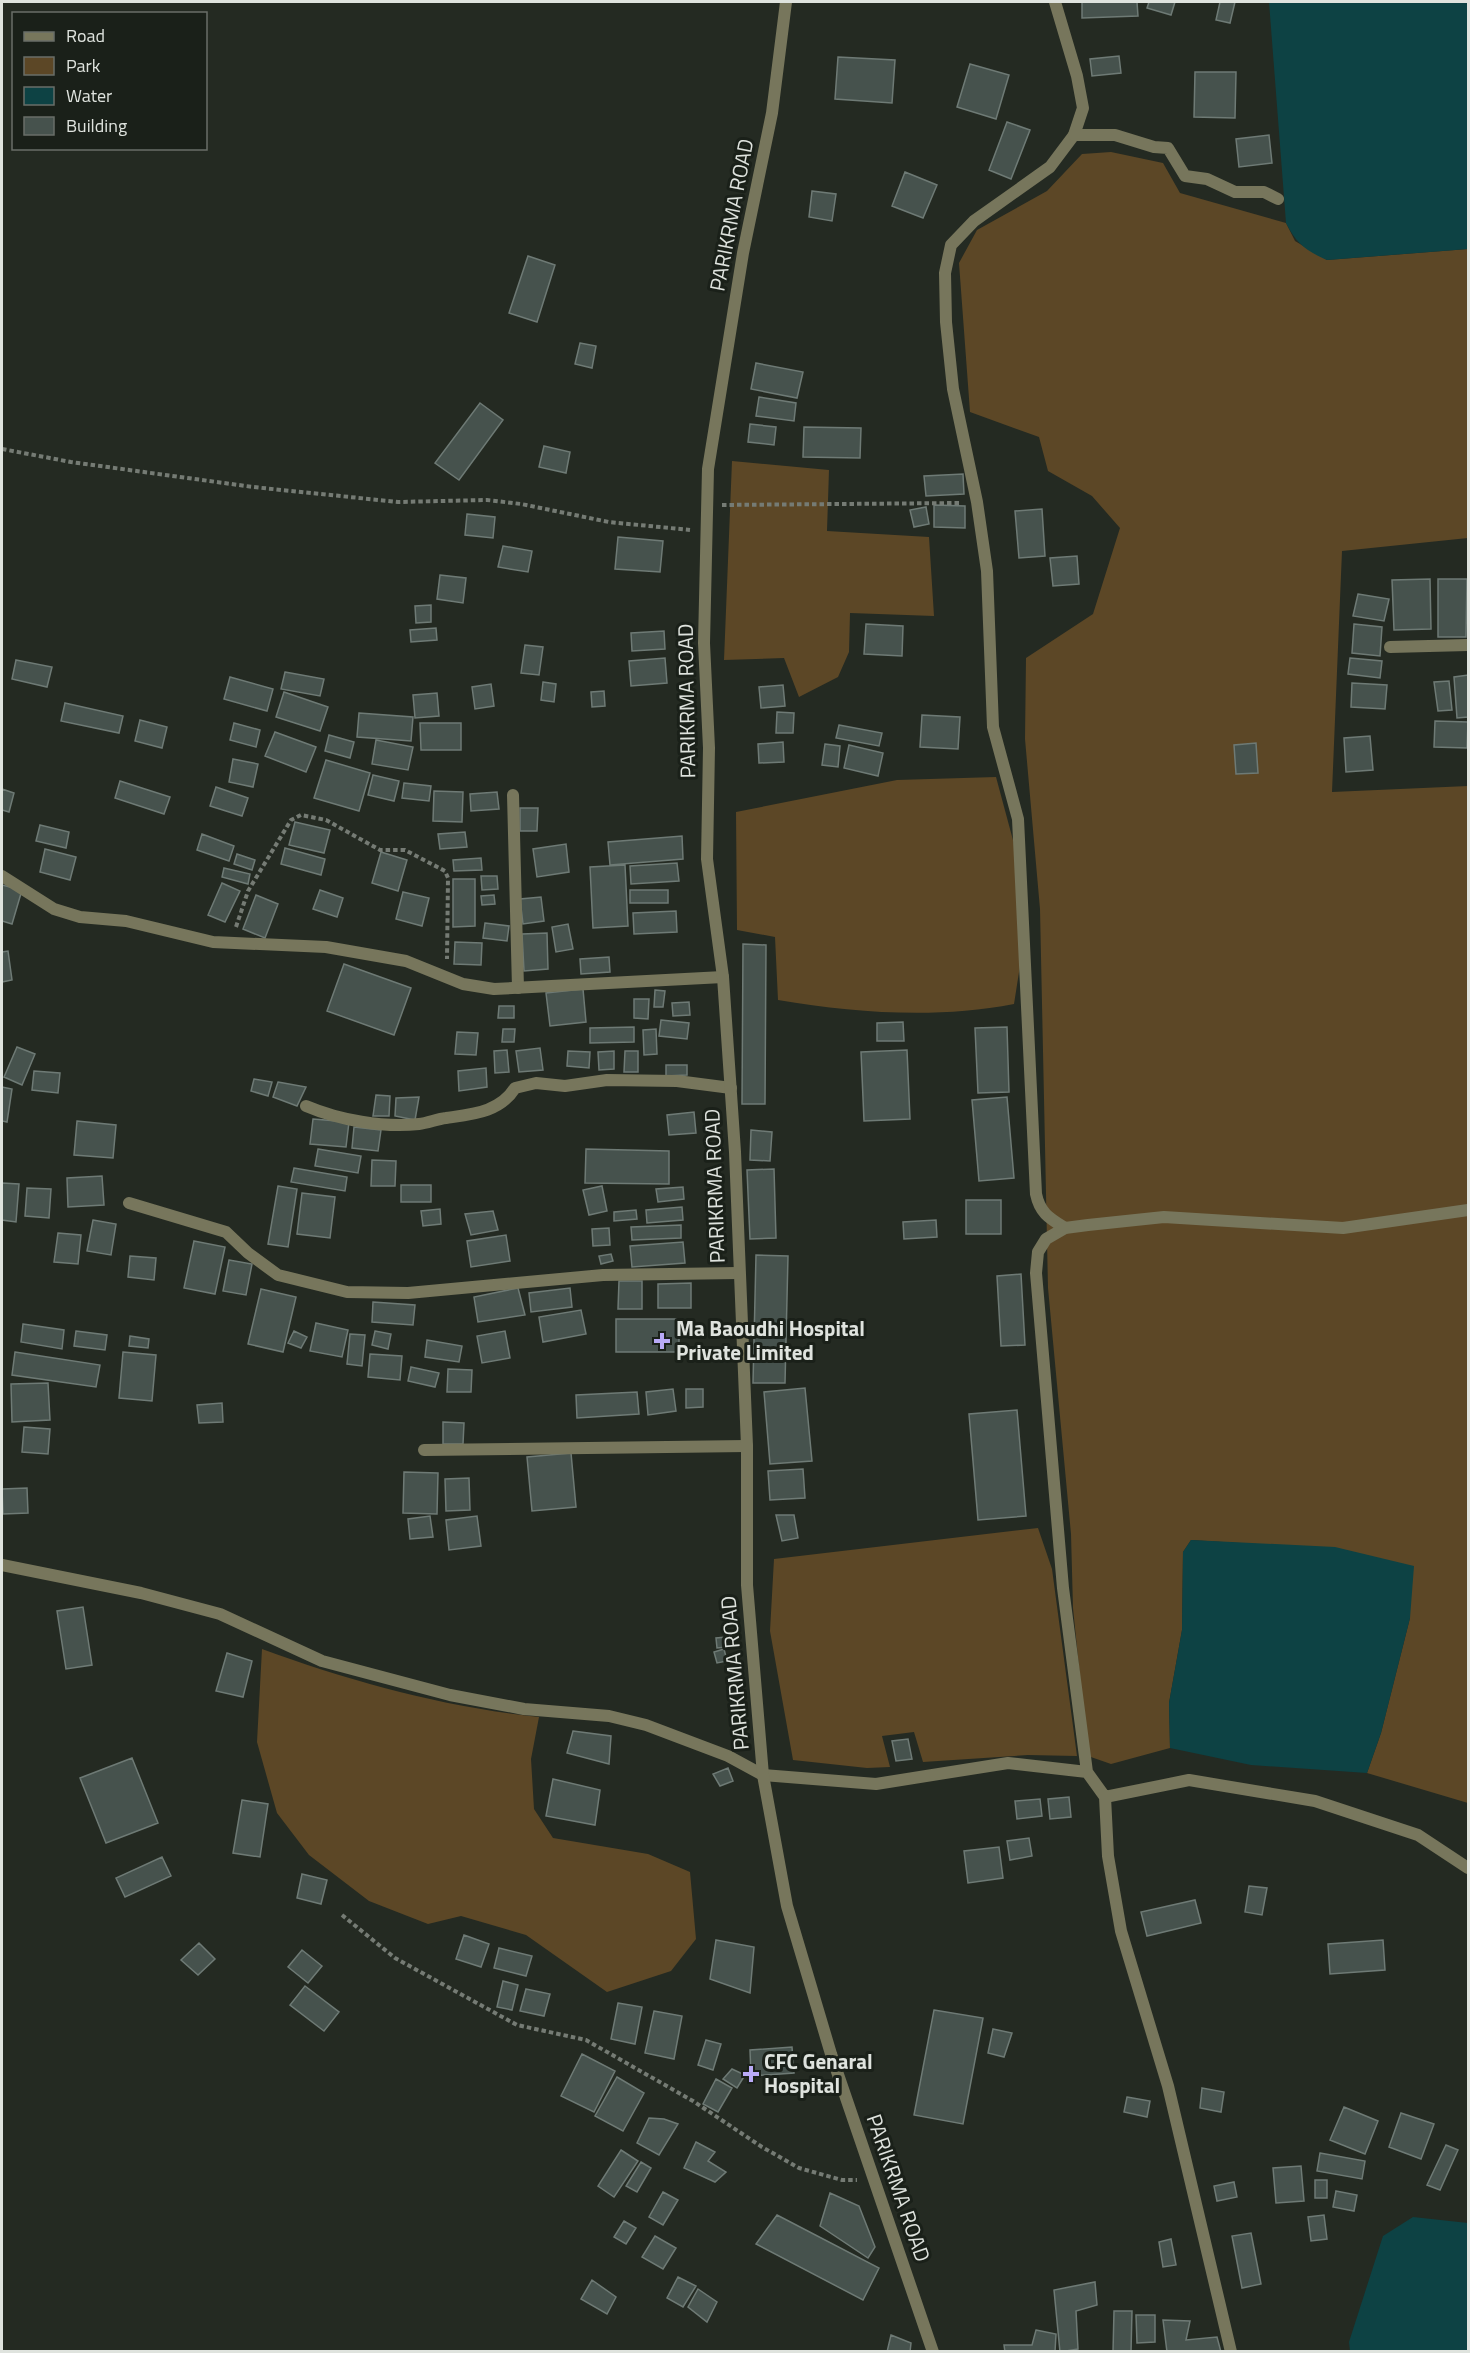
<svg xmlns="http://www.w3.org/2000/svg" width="1470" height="2353" font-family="'Titillium Web',sans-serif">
	<rect width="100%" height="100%" fill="#242a22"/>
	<path fill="#5c4726" d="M1111,152L1163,163L1180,193L1286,223L1295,241L1327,260L1468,249V538L1342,551L1332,792L1468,786V1803L1367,1773L1381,1733L1410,1618L1274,1545L1191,1540L1183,1552L1182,1630L1169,1703L1170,1748L1111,1764L1088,1756L1073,1608L1071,1534L1048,1288L1040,909L1025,739L1026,658L1093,614L1120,528L1092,496L1048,471L1039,437L970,412L959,263L977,230L1047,191L1082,154Z
		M732,461L829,470L827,531L929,537L934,616L850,613L849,652L838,677L799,697L784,658L724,660Z
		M996,777L1021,870L1025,934L1014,1004C936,1019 856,1013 778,1000L775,937L737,930L736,812L897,780Z
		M1038,1528L1052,1569L1077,1756L1028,1755L923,1762L914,1732L882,1736L890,1767L867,1768L793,1760L770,1631L774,1559Z
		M262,1649C352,1682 444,1707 539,1717L531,1759L534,1809L553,1838L648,1854L690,1872L696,1939L671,1971L607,1992L526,1935L461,1916L428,1924L369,1901L309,1855L277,1813L257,1742Z"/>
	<path fill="#0d4244" d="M1269,2H1468V249L1327,260C1306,251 1296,243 1286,223Z
		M1191,1540L1335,1547L1414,1566L1410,1618L1381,1733L1367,1773L1251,1765L1170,1748L1169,1703L1182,1630L1183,1552Z
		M1413,2217L1468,2223V2351H1350L1349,2342L1383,2236Z"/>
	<path fill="#46524d" stroke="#6e7a75" stroke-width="1.5" d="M1082,2H1137L1138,16L1082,18Z
		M1149,2H1175L1171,15L1147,8Z
		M1220,2H1235L1230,23L1216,20Z
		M1119,56L1121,73L1092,76L1090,59Z
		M838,57L895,60L892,103L835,99Z
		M970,64L1009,75L996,119L957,107Z
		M1195,72H1236L1235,118L1194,117Z
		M1007,122L1030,130L1011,179L989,170Z
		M1269,135L1272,163L1239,167L1236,139Z
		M905,172L937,185L923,218L892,206Z
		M812,191L836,194L832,221L809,217Z
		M528,256L555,265L537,322L509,313Z
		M580,343L596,346L592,368L575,364Z
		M756,363L803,372L797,398L751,389Z
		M759,397L796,403L794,421L756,416Z
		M480,403L503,420L459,480L435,463Z
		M750,424L776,427L774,445L748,442Z
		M804,427L861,428L860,458L803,457Z
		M544,446L570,452L566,473L539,467Z
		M963,474L964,494L926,496L924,476Z
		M934,505L965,506V528L934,527Z
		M926,507L929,524L914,527L910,510Z
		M1042,509L1045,556L1019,558L1015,511Z
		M467,514L495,517L493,538L465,535Z
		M618,537L663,541L660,572L615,569Z
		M503,546L532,551L528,572L498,567Z
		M1077,556L1079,584L1053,586L1050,558Z
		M440,575L466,578L463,603L437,599Z
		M1430,579L1431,629L1394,630L1392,580Z
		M1438,579H1467L1466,637H1438Z
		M1358,594L1389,599L1384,621L1353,616Z
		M431,605V622L416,623L415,606Z
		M866,624L903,626L902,656L864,654Z
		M1354,624L1382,627L1380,656L1352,653Z
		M436,628L437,640L411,642L410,630Z
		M664,631L665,649L632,651L631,633Z
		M525,645L543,647L539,675L521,673Z
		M665,658L667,683L631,686L629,661Z
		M1350,658L1382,661L1380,678L1348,674Z
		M16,660L52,667L47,687L12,679Z
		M285,672L324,679L320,696L281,689Z
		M1468,675V717L1457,718L1454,677Z
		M230,677L273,689L267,711L224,699Z
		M1449,681L1452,710L1438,711L1434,682Z
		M543,682L556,684L554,702L541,700Z
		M1352,683L1387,685L1385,709L1351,707Z
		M491,684L494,706L475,709L472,687Z
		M783,685L785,706L761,708L759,687Z
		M604,691L605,706L592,707L591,692Z
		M284,692L328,707L320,731L276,717Z
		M437,693L439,716L415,718L413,695Z
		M65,703L123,716L119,733L61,721Z
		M777,712L794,713L793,733H776Z
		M359,713L413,717L411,741L357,737Z
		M922,715L960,717L958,749L920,747Z
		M140,720L167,727L162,748L135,741Z
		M1435,721L1468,722L1467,748L1434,747Z
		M234,723L260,730L256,747L230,740Z
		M420,723H461V750H421Z
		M839,725L882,733L879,746L836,738Z
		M275,732L316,747L306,772L265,756Z
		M329,735L354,742L350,758L325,751Z
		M1370,736L1373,770L1346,772L1344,738Z
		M376,740L413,747L408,770L372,764Z
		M783,742L784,762L759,763L758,744Z
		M1256,743L1258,773L1236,774L1234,745Z
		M825,744L840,746L838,767L822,765Z
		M849,745L883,753L878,776L844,768Z
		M233,759L258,764L253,787L229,782Z
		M326,760L370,773L359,811L314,798Z
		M373,775L399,781L394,801L368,795Z
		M120,781L170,797L164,814L115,798Z
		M404,783L431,786L429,801L402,798Z
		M216,787L248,798L242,816L210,806Z
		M2,789L14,793L9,812L2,810Z
		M434,791L463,792L462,822L433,821Z
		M497,792L499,809L471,811L470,794Z
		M520,808H538L537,831H520Z
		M295,822L330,830L324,853L289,845Z
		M40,825L69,832L66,848L36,841Z
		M465,832L467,847L440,849L438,834Z
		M202,834L234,846L229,861L197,850Z
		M682,836L683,859L610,865L608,842Z
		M566,844L569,872L537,877L533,849Z
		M285,848L325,859L321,875L281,864Z
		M45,849L76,857L70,880L40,872Z
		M381,852L407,860L398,891L372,883Z
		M237,854L255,860L252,870L234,864Z
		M481,858L482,870L454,871L453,860Z
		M677,863L679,881L631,884L630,866Z
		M625,865L628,926L593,928L590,867Z
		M224,868L250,874L248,884L222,877Z
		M481,876H497L498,889L482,890Z
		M453,879H475V926L453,927Z
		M222,883L240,891L225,922L208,915Z
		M2,885L22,890L12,924L2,921Z
		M320,890L343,898L337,917L313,909Z
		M630,890H668V903H630Z
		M403,892L429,898L422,926L396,919Z
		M256,895L278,904L265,938L243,929Z
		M494,895L495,904L482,905L481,896Z
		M541,897L544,921L523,924L520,899Z
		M676,911L677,932L634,934L633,913Z
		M485,923L509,926L507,941L483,938Z
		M568,924L573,949L556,952L552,927Z
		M547,933L548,969L524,971L522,934Z
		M455,942L482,943L481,965L454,964Z
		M743,944L766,945L765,1104H742Z
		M8,951L12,980L2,982V952Z
		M609,957L610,972L581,974L580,959Z
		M344,964L411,988L394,1035L327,1011Z
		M583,989L586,1022L550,1026L546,993Z
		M655,990L665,991L663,1007H654Z
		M634,999H649L648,1019L634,1018Z
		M689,1002L690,1015L673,1016L672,1003Z
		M499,1006H514V1018H498Z
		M661,1020L689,1023L687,1039L659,1036Z
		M903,1022L904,1041H877V1023Z
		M634,1027V1042L590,1043V1028Z
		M1007,1027L1009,1092L978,1093L975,1028Z
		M503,1029H515L514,1042H502Z
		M656,1029L657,1054L644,1055L643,1030Z
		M457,1032L478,1033L476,1055L455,1054Z
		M17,1047L35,1054L22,1085L4,1077Z
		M540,1048L543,1070L519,1072L516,1051Z
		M507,1050L509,1072L495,1073L494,1051Z
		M907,1050L910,1119L864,1121L861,1052Z
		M568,1051L590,1052L589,1068L567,1066Z
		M614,1051V1069L599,1070L598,1052Z
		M625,1051H638V1072H624Z
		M666,1065H687V1075L666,1076Z
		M486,1068L487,1087L459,1091L458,1071Z
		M34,1071L60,1073L58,1093L32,1090Z
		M254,1079L272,1082L268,1096L251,1091Z
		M278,1082L306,1087L297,1106L273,1097Z
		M2,1087L12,1089L7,1122L2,1121Z
		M376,1095L390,1096L389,1116H373Z
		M419,1097L415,1120L395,1116L396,1098Z
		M1007,1097L1014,1178L979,1181L972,1100Z
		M694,1112L696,1133L669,1135L667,1115Z
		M313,1119L349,1122L346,1147L310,1144Z
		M77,1121L116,1125L113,1158L74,1155Z
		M354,1127L381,1130L378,1151L352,1148Z
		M751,1130L772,1132L770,1161L750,1160Z
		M318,1149L361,1156L358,1173L315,1166Z
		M586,1149L669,1151V1184L585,1183Z
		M372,1160L396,1161L395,1186H371Z
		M294,1168L347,1177L345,1191L291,1182Z
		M774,1169L776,1238L750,1239L747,1170Z
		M102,1176L104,1205L68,1207L67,1178Z
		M2,1183L19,1184L16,1222L2,1220Z
		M401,1185H431V1202H401Z
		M278,1186L297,1189L288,1247L268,1244Z
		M602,1186L607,1211L589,1215L583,1190Z
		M683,1187L684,1199L658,1202L656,1189Z
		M27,1188L51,1189L49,1218L25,1216Z
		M302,1193L335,1197L330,1238L297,1234Z
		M966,1200H1001V1234H966Z
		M682,1207L683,1220L647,1223L646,1210Z
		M440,1209L441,1224L423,1226L421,1211Z
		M636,1210L637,1219L614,1221V1212Z
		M493,1211L498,1230L471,1235L465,1214Z
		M93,1220L116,1224L111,1255L87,1251Z
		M936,1220L937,1237L904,1239L903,1222Z
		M681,1225V1238L632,1240L631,1227Z
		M609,1228L610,1245L593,1246L592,1229Z
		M58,1233L81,1235L78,1264L54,1262Z
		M506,1235L510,1261L471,1267L467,1241Z
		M194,1241L225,1247L215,1294L184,1288Z
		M683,1242L685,1263L632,1267L630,1246Z
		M611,1254L613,1261L601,1264L599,1256Z
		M756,1255L788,1256L785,1383H753Z
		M130,1256L156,1258L154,1280L128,1277Z
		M229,1260L252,1264L246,1295L223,1291Z
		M1021,1274L1025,1345L1001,1346L997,1276Z
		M619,1281H642V1309H618Z
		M691,1283V1308H658V1284Z
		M518,1288L525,1315L478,1322L474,1297Z
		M570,1288L572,1307L531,1312L529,1293Z
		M261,1289L296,1297L283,1352L248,1344Z
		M373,1302L415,1305L413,1325L372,1322Z
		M581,1310L586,1334L543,1342L539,1317Z
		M616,1319H679V1352H616Z
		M316,1323L348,1330L342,1357L310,1351Z
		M23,1324L64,1330L62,1349L21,1342Z
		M76,1331L107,1335L105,1350L74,1346Z
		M294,1331L307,1337L301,1348L288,1343Z
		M375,1331L391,1334L388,1349L372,1345Z
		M505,1331L510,1358L482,1363L477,1336Z
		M350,1334L365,1335L362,1366L347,1364Z
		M130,1336L149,1339L148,1348L129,1346Z
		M427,1340L462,1346L459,1362L425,1357Z
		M15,1352L100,1365L96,1387L12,1375Z
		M123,1352L156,1355L152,1401L119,1398Z
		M370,1354L402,1356L400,1380L368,1377Z
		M411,1367L439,1373L435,1387L408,1381Z
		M448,1369L472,1370L471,1392H447Z
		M48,1383L50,1420L12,1422L11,1384Z
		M805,1388L812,1461L770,1464L764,1392Z
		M673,1389L676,1411L648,1415L646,1392Z
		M686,1389H703V1407L686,1408Z
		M637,1392L639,1414L577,1418L576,1395Z
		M222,1403L223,1422L199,1423L197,1405Z
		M1017,1410L1026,1516L978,1520L969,1414Z
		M443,1422L464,1423L463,1444H443Z
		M24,1427L50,1429L48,1454L22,1452Z
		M571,1453L576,1507L532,1511L527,1457Z
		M803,1469L805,1498L770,1500L768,1471Z
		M404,1472L438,1473L437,1514L403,1513Z
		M469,1478L470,1510L446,1511L445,1479Z
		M27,1488L28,1513L3,1514L2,1489Z
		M776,1515H794L798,1538L782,1541Z
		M430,1516L433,1537L410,1539L408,1519Z
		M477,1516L481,1546L449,1550L446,1520Z
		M83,1607L92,1665L66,1669L57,1611Z
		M726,1637L727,1647L717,1648L716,1638Z
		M724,1649L727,1661L717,1663L714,1652Z
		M227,1653L252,1661L243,1697L216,1691Z
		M573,1731L611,1736L609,1764L567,1753Z
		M908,1739L912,1759L896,1761L892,1741Z
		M132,1758L158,1823L106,1843L80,1778Z
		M728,1768L733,1781L720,1786L713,1774Z
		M553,1779L600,1790L595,1825L546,1816Z
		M1069,1797L1071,1817L1050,1819L1048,1799Z
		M1040,1799L1042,1816L1017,1819L1015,1801Z
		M242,1800L268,1804L260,1857L233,1853Z
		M1029,1838L1032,1856L1010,1860L1007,1841Z
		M999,1847L1003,1878L968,1883L964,1851Z
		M162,1857L171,1876L125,1897L116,1878Z
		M302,1874L327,1880L321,1904L297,1898Z
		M1249,1886L1267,1888L1262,1915L1245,1912Z
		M1195,1900L1201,1923L1147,1936L1141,1912Z
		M464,1935L489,1944L481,1967L456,1959Z
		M716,1940L754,1947L750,1993L710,1979Z
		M1383,1940L1385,1970L1330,1974L1328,1944Z
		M199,1943L215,1959L198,1975L181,1960Z
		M499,1948L532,1956L526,1976L494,1968Z
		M302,1950L322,1966L308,1983L288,1967Z
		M503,1981L518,1985L512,2010L497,2007Z
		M305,1986L339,2012L324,2031L290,2005Z
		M526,1989L550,1994L544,2016L520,2011Z
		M618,2003L642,2007L635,2044L611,2039Z
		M934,2010L983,2018L963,2124L914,2115Z
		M654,2011L682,2016L674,2059L645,2053Z
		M993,2029L1012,2033L1004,2057L988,2053Z
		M706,2040L721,2044L713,2070L698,2065Z
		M792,2047L794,2073L751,2076L750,2050Z
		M582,2054L615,2071L594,2112L561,2096Z
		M732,2069L745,2075L737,2088L723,2079Z
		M617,2077L644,2093L623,2131L595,2116Z
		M716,2079L732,2088L718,2112L703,2104Z
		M1202,2088L1224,2092L1221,2112L1200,2108Z
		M1127,2097L1150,2101L1147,2117L1124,2112Z
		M1344,2107L1378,2121L1365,2154L1330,2140Z
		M1401,2113L1434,2124L1421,2159L1389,2147Z
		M649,2118L664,2119L678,2124L659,2155L637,2143Z
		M696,2142L715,2152L708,2161L726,2172L715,2182L684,2168Z
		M1446,2145L1458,2150L1440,2190L1427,2185Z
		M621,2150L638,2161L614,2197L598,2186Z
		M1320,2153L1365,2161L1362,2179L1317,2171Z
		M641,2162L651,2168L637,2192L626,2186Z
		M1301,2166L1304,2201L1276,2203L1273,2168Z
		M1315,2180H1327V2198H1315Z
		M1234,2182L1237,2197L1217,2201L1214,2186Z
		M1336,2191L1357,2195L1354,2211L1333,2207Z
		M663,2192L678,2200L663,2225L649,2217Z
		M830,2193L859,2206L875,2247L868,2258L820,2226Z
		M777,2215L879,2268L863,2300L756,2244Z
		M1324,2215L1327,2239L1311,2241L1308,2217Z
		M624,2221L636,2228L626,2244L614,2237Z
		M1251,2233L1261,2284L1242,2288L1232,2236Z
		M655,2236L676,2248L663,2269L642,2257Z
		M1171,2239L1176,2265L1163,2267L1159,2242Z
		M678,2277L696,2286L683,2307L667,2298Z
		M592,2280L616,2297L607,2314L581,2299Z
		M1095,2282L1097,2305L1076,2311L1078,2349L1060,2352L1054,2290Z
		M698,2289L717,2302L707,2322L688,2307Z
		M1114,2311H1132L1131,2352H1113Z
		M1136,2315H1155V2342L1137,2343Z
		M1163,2320L1190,2321L1186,2340L1217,2337L1221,2352H1167Z
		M1036,2330L1056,2334L1055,2352H1005L1004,2345H1032Z
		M891,2335L911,2343L910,2352H887Z"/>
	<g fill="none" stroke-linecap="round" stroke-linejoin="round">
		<path stroke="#757b74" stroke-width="4" stroke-dasharray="4.5 3" stroke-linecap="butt" d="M2,449L71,462L253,487L398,502L487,500L521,504L609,522L690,530
			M722,505L961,503
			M236,927L248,891L291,820L301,815L326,820L380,850H405L445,871L448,878L447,959
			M342,1915L395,1958L517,2025L586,2040L693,2101L762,2147L799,2168L842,2180H857"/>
		<path stroke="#77765c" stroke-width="12" d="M1055,2L1077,76L1083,108L1074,135L1050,167L974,221L951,245L945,273L946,322L953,389L977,502L987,571L993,727L1018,819L1036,1194C1040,1213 1049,1218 1065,1228
			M1390,647L1468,645
			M513,795L518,988
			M424,1450L747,1446"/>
		<path stroke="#77765c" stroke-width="12" d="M1074,135H1115L1154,147L1168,148L1185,176L1207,179L1235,192H1264L1278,199
			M2,876L54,909L80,917L126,921L213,942L326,947L406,961L463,984L494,989L723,977
			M306,1106C339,1120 383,1128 419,1124C428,1123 437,1119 446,1118C473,1114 500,1112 515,1088L536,1083L565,1086L607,1080L677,1081L731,1088
			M129,1203L226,1232L248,1253L278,1275L347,1292L408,1293L603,1275L738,1273
			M2,1565L141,1593L220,1614L322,1661L450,1695L524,1709L609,1716L646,1725L728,1756L763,1775L876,1784L1008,1763L1087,1772L1105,1797L1189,1780L1315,1801L1418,1835L1468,1868
			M1087,1772L1063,1588L1036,1273L1038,1252L1046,1239L1065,1228L1088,1225L1164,1217L1343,1228L1468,1210
			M1105,1797L1108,1856L1121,1931L1168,2086L1231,2352"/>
		<path stroke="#77765c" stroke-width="12" d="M786,2L772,113L743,253L708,469L704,643L709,748L707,859L723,977L735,1152L747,1446V1585L763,1775L787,1906L831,2054L933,2352"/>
	</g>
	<g fill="#b9aaf7" stroke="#1a2019" stroke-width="2">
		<path d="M659 1332h6v6h6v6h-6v6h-6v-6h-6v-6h6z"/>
		<path d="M748 2065h6v6h6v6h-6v6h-6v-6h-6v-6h6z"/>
	</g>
	<g text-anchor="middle" stroke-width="6" stroke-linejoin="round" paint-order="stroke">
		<g font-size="21" fill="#dfe3de" stroke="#1a2019">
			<text transform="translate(732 215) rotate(-79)" y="7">PARIKRMA ROAD</text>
			<text transform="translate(687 701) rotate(-91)" y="7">PARIKRMA ROAD</text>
			<text transform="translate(715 1186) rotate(-92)" y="7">PARIKRMA ROAD</text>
			<text transform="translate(735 1673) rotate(-95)" y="7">PARIKRMA ROAD</text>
			<text transform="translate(898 2188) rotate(71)" y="7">PARIKRMA ROAD</text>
		</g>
		<g font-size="21" font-weight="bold" fill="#dfe3de" stroke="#1a2019" text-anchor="start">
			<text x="676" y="1336">Ma Baoudhi Hospital<tspan x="676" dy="24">Private Limited</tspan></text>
			<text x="764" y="2069">CFC Genaral<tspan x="764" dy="24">Hospital</tspan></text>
		</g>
	</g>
	<rect width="1470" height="2353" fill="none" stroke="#dfe3de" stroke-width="6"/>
	<rect x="12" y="12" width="195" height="138" fill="#1a2019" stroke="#696e68" stroke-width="1.5"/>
	<rect x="24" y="32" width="30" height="9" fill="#77765c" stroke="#696e68" stroke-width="1.5"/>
	<text x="66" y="42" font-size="18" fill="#dfe3de">Road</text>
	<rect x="24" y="57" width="30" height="18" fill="#5c4726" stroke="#696e68" stroke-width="1.5"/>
	<text x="66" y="72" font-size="18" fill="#dfe3de">Park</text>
	<rect x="24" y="87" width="30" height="18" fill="#0d4244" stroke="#696e68" stroke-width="1.5"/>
	<text x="66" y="102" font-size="18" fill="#dfe3de">Water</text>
	<rect x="24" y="117" width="30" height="18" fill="#46524d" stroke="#696e68" stroke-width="1.5"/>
	<text x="66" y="132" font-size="18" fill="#dfe3de">Building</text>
</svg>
